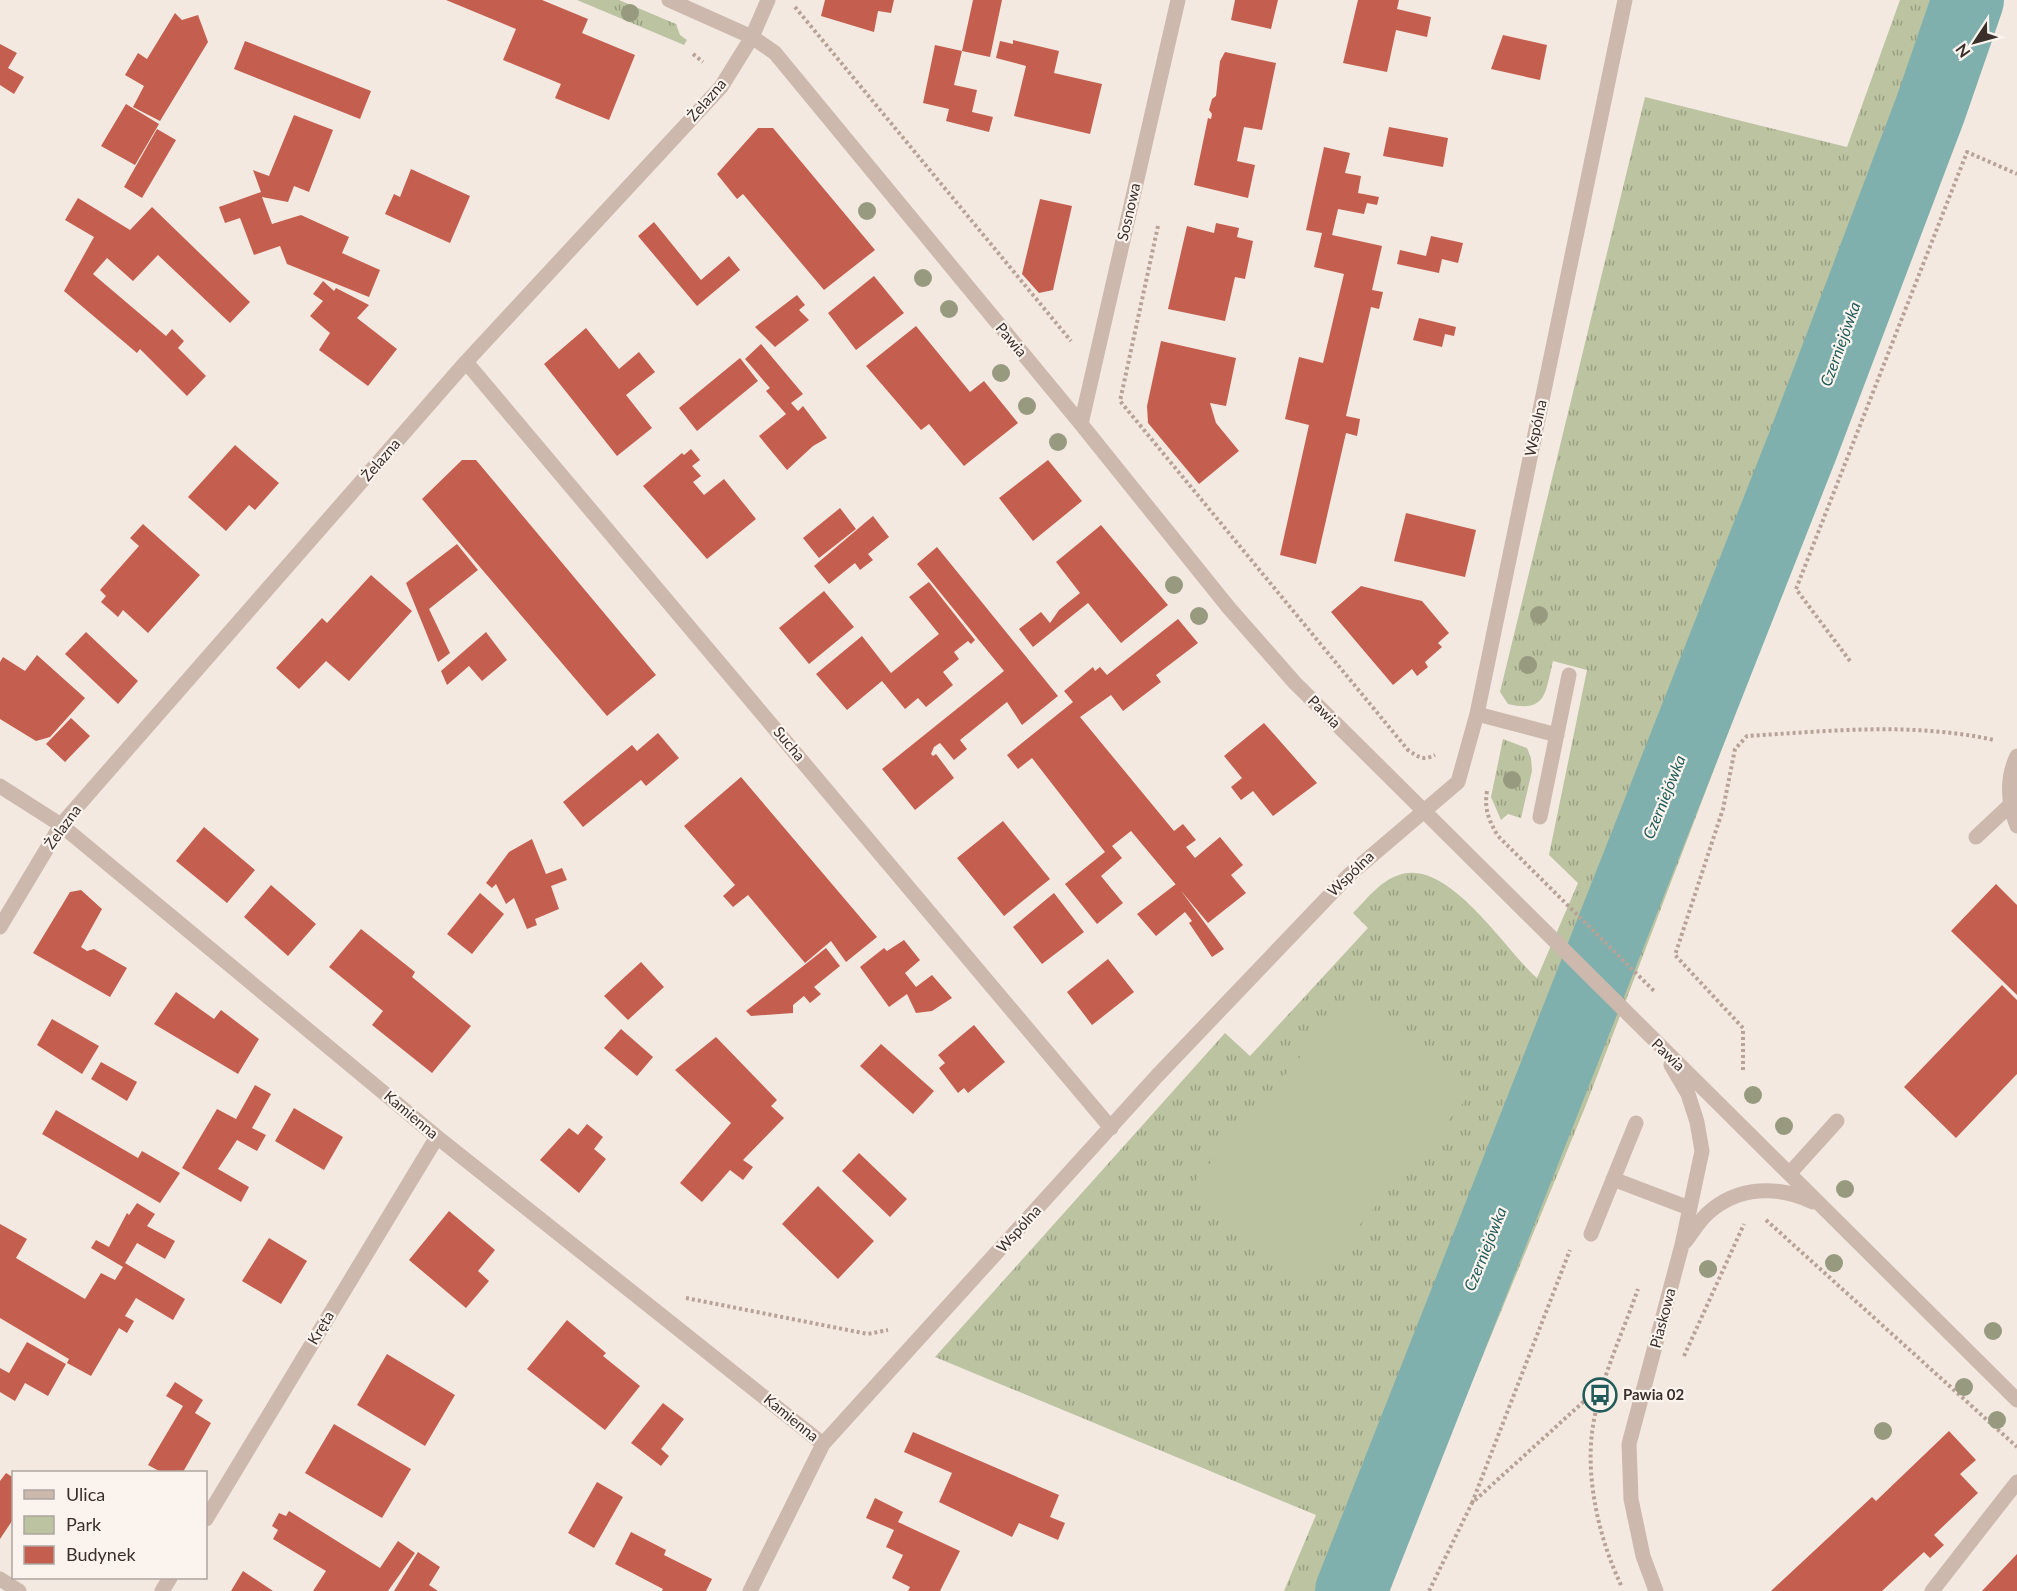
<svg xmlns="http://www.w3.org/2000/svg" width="2017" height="1591" font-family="Lato,sans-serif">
	<defs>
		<pattern id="grass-tufts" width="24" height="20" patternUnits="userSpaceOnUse" patternTransform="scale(1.5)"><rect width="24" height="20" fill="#bbc3a1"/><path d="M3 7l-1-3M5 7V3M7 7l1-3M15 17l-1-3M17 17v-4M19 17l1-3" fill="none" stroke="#999f83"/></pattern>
	</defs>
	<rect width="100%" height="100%" fill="#f3e9e1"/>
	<path fill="url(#grass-tufts)" d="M577,0H619L676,24L680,35L687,40L684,45Z
		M1900,0H2002L1942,172L1586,1105L1386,1591H1284L1316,1515L935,1357L1225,1033L1250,1056L1368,928L1353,913C1366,900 1380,881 1399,875C1448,857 1506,951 1537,978L1578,883L1549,855L1587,670L1553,661C1545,693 1547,713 1508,704L1500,692L1645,97L1847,147Z
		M1503,739L1527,748L1531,758L1532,771L1521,818L1508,814L1501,820L1491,797Z"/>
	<path fill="#bbc3a1" d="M1350,998L1468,1097L1308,1286L1190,1187Z"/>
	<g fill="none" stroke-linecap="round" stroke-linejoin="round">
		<path stroke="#80b0ad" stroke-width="72" d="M1351,1591L1803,445L1930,110L1968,0"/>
	</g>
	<path fill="#c45f4f" d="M446,0H542L588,19L582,33L635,55L609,120L555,98L561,84L503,60L516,29Z
		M825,0H894L891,13L878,11L874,32L821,16Z
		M973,0H1002L990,57L962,51Z
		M1235,0H1278L1271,29L1231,20Z
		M1358,0H1399L1397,9L1431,17L1427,37L1396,30L1387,72L1343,63Z
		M175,13L182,20L198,15L208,42L160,121L133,107L144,86L125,75L138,53L147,59Z
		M1503,35L1547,45L1540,80L1491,69Z
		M1013,40L1059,51L1054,73L1102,84L1090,134L1014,116L1026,66L996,58L1000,41L1013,44Z
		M245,41L371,91L360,119L234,69Z
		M0,44L17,53L8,68L24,77L14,94L0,85Z
		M935,45L962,51L954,85L977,90L972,112L993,117L989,132L946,121L949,109L923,103Z
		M1225,52L1276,63L1262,130L1244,127L1237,161L1255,165L1248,198L1194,185L1208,118L1211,119L1212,114L1209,110L1212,99L1216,96L1220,61Z
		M126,104L159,124L135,165L101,146Z
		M294,115L333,130L309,192L294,186L288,202L262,197L272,224L301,215L349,237L342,253L380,270L369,297L287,264L280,246L254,255L240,218L225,223L219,207L261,192L253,170L269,176Z
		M1389,127L1448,138L1443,167L1383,156Z
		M758,128H773L875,250L824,290L743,194L737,199L717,174Z
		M157,129L176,140L142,198L124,187Z
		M1324,147L1350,153L1345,173L1361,176L1358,193L1379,197L1377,205L1367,203L1364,214L1338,209L1332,235L1382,246L1372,290L1383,292L1379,309L1371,307L1346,416L1360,419L1357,436L1346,433L1316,564L1280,555L1309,425L1285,419L1299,357L1323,363L1344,274L1314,267L1322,233L1306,230Z
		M411,169L470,196L450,243L385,214L394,194L400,197Z
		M78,198L130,230L152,207L250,302L230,323L158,255L133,281L107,258L93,274L166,336L172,329L184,341L178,348L206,376L187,396L140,349L137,353L64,291L94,237L65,220Z
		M1040,199L1072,206L1053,290L1039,293L1022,274Z
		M654,222L701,280L729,256L740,270L697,306L638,236Z
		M1216,223L1239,228L1237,237L1253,241L1245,279L1235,277L1225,321L1168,309L1187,226L1214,233Z
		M1431,236L1463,243L1458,263L1442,259L1439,273L1397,264L1400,250L1426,256Z
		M874,276L904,313L856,350L828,313Z
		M323,281L334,291L336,288L369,305L357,318L397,349L368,386L319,350L330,333L310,316L323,301L313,294Z
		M797,295L805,305L799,310L809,320L775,347L755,327Z
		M1419,318L1456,327L1454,336L1445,334L1442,347L1413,340Z
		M916,326L970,392L984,381L1018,423L964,466L929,424L921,430L866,366Z
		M586,328L619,369L639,352L655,372L626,395L652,428L617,456L544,364Z
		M1161,341L1236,358L1226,406L1210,403L1216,423L1239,451L1199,484L1148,423L1147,406Z
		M761,344L803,394L791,403L798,411L803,406L827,438L813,446L787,470L759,436L786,414L766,391L770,388L745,359Z
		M740,358L758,381L697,431L679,408Z
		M235,445L279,483L255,510L249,505L226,531L188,497Z
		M691,449L700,460L692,466L701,476L693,482L704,495L724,479L756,519L707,559L643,486L682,453L684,455Z
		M462,460H476L656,675L607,716L422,499Z
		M1048,460L1082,501L1033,541L999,498Z
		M840,508L856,529L819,558L803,538Z
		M1406,513L1476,530L1465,577L1394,561Z
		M873,516L889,537L868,554L873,560L860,570L855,563L829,584L814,566Z
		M143,524L200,575L148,633L123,610L118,617L101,602L106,596L100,590L139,546L130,538Z
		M1101,525L1168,605L1121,643L1088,603L1033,647L1019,629L1041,612L1050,623L1059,610L1080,593L1056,562Z
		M457,544L478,570L429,609L450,653L438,662L406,583Z
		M937,547L1058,696L1022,725L1007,702L960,740L967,749L954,760L940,743L934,747L931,754L933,756L936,754L954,778L915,810L882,769L1004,671L917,564Z
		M371,575L412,611L349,681L326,661L299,689L276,668L322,618L327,623Z
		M929,582L975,640L971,644L968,641L954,652L959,659L943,672L953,685L926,707L918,698L905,709L882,681L847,710L816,674L862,636L891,673L939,634L909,597Z
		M1361,586L1422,601L1449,633L1438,643L1442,647L1425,662L1428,667L1417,676L1412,669L1393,685L1331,612Z
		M824,591L854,627L809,664L779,628Z
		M1178,619L1198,643L1156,675L1161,682L1123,711L1111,695L1080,717L1174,831L1183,824L1196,840L1186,847L1195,858L1220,837L1243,865L1231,875L1246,893L1208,923L1131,831L1112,846L1122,858L1101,876L1123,903L1097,924L1065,884L1105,852L1032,758L1018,769L1007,755L1073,702L1064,691L1093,667L1095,671L1100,667L1107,675Z
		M86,632L138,681L118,704L65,654Z
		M486,632L507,660L482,681L469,666L447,685L441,671Z
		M37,655L85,698L50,737L36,741L0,719V662L3,657L25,671Z
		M71,718L90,736L65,762L46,744Z
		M1264,723L1317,783L1273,816L1253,791L1241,800L1231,787L1242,778L1224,756Z
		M658,733L679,758L646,786L641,780L583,827L563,802L632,745L637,751Z
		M741,777L877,937L846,962L831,941L805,963L748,895L733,907L723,896L735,885L684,826Z
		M1003,821L1050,879L1004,916L957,858Z
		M204,827L255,870L227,903L176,861Z
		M532,839L546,874L562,868L567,880L551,886L559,909L535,919L537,925L527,929L514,898L506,904L496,884L492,888L486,883L509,852Z
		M1176,884L1224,949L1212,957L1189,923L1192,921L1185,912L1156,936L1137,914Z
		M1996,884L2017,905V995L1951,931Z
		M271,885L316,924L288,956L244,917Z
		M81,890L102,909L81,947L87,951L94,949L127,968L110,997L33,953L70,892Z
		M480,893L504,914L472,954L447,934Z
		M1054,893L1084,932L1042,964L1013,927Z
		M361,929L415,972L412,977L471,1026L432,1073L372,1025L383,1011L329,967Z
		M904,940L920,960L905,973L916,987L932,975L952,998L932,1011L916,1013L907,994L889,1007L860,967L884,948L887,951Z
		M826,948L840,966L814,987L821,994L810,1003L804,996L793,1005V1013L751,1016L746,1011Z
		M1108,959L1134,992L1092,1025L1067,992Z
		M641,962L664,987L628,1020L604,996Z
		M2002,985L2017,1000V1074L1956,1138L1904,1087Z
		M176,992L214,1019L221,1010L259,1039L238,1074L154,1024Z
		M52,1019L99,1046L82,1074L37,1045Z
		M974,1025L1005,1062L968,1093L964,1088L958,1093L939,1068L945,1063L938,1055Z
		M621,1029L653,1057L637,1076L604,1048Z
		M716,1037L777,1100L771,1106L784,1118L743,1160L753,1167L743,1180L730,1170L702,1202L680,1183L731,1123L675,1070Z
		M881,1044L934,1091L913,1114L860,1066Z
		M101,1062L137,1082L127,1101L91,1079Z
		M255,1085L271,1094L252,1128L266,1135L257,1151L237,1140L218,1169L249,1187L241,1202L182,1168L217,1109L236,1119Z
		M294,1108L343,1137L324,1170L275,1141Z
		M56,1110L138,1158L142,1151L180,1173L160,1203L42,1134Z
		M587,1124L603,1137L594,1149L606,1159L579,1193L540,1160L569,1128L578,1135Z
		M859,1153L907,1199L890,1217L842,1171Z
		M818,1186L874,1241L838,1279L782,1224Z
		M137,1203L155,1214L147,1226L175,1241L165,1259L137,1243L125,1263L185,1299L173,1320L136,1298L125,1316L134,1321L127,1333L119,1328L91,1376L67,1363L69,1359L0,1318V1224L27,1239L16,1258L85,1299L101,1273L115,1280L123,1267L91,1248L96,1240L109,1247L127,1213L129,1215Z
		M449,1211L495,1250L478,1271L489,1281L466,1308L409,1260Z
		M269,1238L307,1261L281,1304L242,1281Z
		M567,1320L606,1353L603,1356L640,1386L605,1430L527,1369Z
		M27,1342L66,1364L48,1396L25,1383L15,1401L0,1392V1368L9,1373Z
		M387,1354L455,1395L425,1446L357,1405Z
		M175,1382L203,1400L195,1413L211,1423L183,1472H161L148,1465L183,1406L166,1396Z
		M663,1403L684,1419L661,1449L669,1456L661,1466L631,1443Z
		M334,1424L411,1469L382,1518L305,1473Z
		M1949,1431L1976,1460L1960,1474L1978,1493L1934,1535L1944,1545L1930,1558L1924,1552L1882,1591H1771L1872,1497L1876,1501Z
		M913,1432L1059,1495L1050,1517L1065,1523L1058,1540L1019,1523L1012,1537L939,1502L952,1473L904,1452Z
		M6,1473L14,1478V1518L0,1539V1481Z
		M597,1482L623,1497L594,1548L568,1533Z
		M875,1498L903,1512L898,1522L960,1551L940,1591H908L910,1587L892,1578L903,1555L886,1547L894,1530L866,1518Z
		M289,1511L380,1568L398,1541L415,1553L388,1591H313L326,1571L273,1539L278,1530L272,1526L279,1513L286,1516Z
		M631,1532L666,1550L664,1555L712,1579L706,1591H662L663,1589L615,1564Z
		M418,1552L440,1567L429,1585L438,1591H394Z
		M2017,1554V1591H1982Z
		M243,1571L273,1591H231Z"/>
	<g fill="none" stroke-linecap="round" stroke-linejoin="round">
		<path stroke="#b8a297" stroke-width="4" stroke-dasharray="3 3" stroke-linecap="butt" d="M795,7L1071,341
			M693,54L703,62
			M1158,226L1120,401L1408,750C1418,757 1423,761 1435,755
			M1850,661L1796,589L1967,152L2017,174
			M1487,791C1484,809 1489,821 1498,836L1655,992
			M1743,1070V1028L1675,955L1723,809L1735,749L1747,736C1830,731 1912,722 1994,740
			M1766,1220L2017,1447
			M686,1298L868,1334L888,1330
			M1684,1356L1744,1224
			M1472,1503L1570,1250
			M1621,1585C1600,1541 1586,1482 1592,1433C1598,1384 1622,1335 1638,1289
			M1429,1591L1472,1503L1603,1384"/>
		<path stroke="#ccb8ad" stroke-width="15" d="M669,0L752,37L775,53L1081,424L1229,608L1295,683L2017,1400
			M466,362L1111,1128
			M1081,424L1178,0
			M1477,714L1557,735
			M2017,756C2006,779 2008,803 2017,826
			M0,786L61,825L437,1137L823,1444
			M1540,817L1569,675
			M1976,837L2009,806
			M0,927L61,825L466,362L721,87L752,37L768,0
			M1790,1173L1837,1121
			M1613,1179L1689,1208
			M1591,1234L1636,1123
			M1685,1242C1692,1233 1699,1221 1708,1213C1738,1186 1778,1185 1813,1202
			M206,1519L437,1137
			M0,1579L19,1591
			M162,1591L170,1578
			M750,1591L823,1444L1156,1077L1349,875L1458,782L1477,714L1625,0
			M1656,1591L1643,1556L1631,1499L1629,1444L1682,1245L1702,1151L1697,1122L1688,1094L1671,1065
			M1932,1591L2017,1482"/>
	</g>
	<g fill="#989a7f">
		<circle cx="630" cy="13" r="9"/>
		<circle cx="867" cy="211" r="9"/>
		<circle cx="923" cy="278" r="9"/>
		<circle cx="949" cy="309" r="9"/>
		<circle cx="1001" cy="373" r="9"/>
		<circle cx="1027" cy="406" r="9"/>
		<circle cx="1058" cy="442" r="9"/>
		<circle cx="1174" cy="585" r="9"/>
		<circle cx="1539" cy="615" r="9"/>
		<circle cx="1199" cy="616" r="9"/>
		<circle cx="1528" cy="665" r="9"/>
		<circle cx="1512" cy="780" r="9"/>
		<circle cx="1753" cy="1095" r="9"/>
		<circle cx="1784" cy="1126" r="9"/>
		<circle cx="1845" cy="1189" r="9"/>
		<circle cx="1834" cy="1263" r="9"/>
		<circle cx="1708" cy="1269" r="9"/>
		<circle cx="1993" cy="1331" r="9"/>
		<circle cx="1964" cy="1387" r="9"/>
		<circle cx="1997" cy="1420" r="9"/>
		<circle cx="1883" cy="1431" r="9"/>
	</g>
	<defs>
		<symbol id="bus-ring" viewBox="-11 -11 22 22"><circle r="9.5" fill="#fbf4ee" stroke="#215c5a" stroke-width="1.5"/><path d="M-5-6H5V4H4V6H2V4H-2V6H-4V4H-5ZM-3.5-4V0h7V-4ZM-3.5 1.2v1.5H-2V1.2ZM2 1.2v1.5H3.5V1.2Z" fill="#215c5a"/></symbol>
	</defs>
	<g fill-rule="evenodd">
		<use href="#bus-ring" x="1581" y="1376" width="38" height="38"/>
	</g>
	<g text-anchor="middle" stroke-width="4.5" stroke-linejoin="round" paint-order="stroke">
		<g font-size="15" fill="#3a2f2b" stroke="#fbf4ee">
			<text transform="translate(707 100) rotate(-49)" y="5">Żelazna</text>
			<text transform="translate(1129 212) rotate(-77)" y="5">Sosnowa</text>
			<text transform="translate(1011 340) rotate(50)" y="5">Pawia</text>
			<text transform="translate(1536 428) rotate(-78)" y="5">Wspólna</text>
			<text transform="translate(381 460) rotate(-49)" y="5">Żelazna</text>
			<text transform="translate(1324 712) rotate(45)" y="5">Pawia</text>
			<text transform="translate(789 744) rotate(50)" y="5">Sucha</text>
			<text transform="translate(63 827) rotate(-54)" y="5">Żelazna</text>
			<text transform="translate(1351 874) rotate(-44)" y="5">Wspólna</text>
			<text transform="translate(1668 1055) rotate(44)" y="5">Pawia</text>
			<text transform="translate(411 1115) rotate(40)" y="5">Kamienna</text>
			<text transform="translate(1019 1229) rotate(-48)" y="5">Wspólna</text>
			<text transform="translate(1663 1318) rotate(-75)" y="5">Piaskowa</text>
			<text transform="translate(321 1328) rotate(-59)" y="5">Kręta</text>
			<text transform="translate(791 1418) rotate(39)" y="5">Kamienna</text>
		</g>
		<g font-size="15" font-weight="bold" fill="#3a2f2b" stroke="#fbf4ee" text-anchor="start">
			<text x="1623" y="1400">Pawia 02</text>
		</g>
		<g font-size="16" font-style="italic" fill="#215c5a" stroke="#fbf4ee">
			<text transform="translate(1840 344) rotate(-70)" y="6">Czerniejówka</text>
			<text transform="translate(1664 797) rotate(-68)" y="6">Czerniejówka</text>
			<text transform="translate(1485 1249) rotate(-68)" y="6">Czerniejówka</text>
		</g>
	</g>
	<rect x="12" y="1471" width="195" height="108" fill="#fbf4ee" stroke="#aea5a0" stroke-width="1.5"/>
	<rect x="24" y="1490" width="30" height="9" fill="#ccb8ad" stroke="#aea5a0" stroke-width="1.5"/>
	<text x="66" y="1501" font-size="18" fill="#3a2f2b">Ulica</text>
	<rect x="24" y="1516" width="30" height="18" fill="#bbc3a1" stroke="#aea5a0" stroke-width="1.5"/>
	<text x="66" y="1531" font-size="18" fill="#3a2f2b">Park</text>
	<rect x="24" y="1546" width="30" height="18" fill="#c45f4f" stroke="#aea5a0" stroke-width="1.5"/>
	<text x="66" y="1561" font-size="18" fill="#3a2f2b">Budynek</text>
	<g transform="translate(1975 42) rotate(234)" stroke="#fbf4ee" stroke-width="4.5" paint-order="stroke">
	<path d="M0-4.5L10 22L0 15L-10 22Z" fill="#3a2f2b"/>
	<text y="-9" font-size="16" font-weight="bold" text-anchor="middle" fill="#3a2f2b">N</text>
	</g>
</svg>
